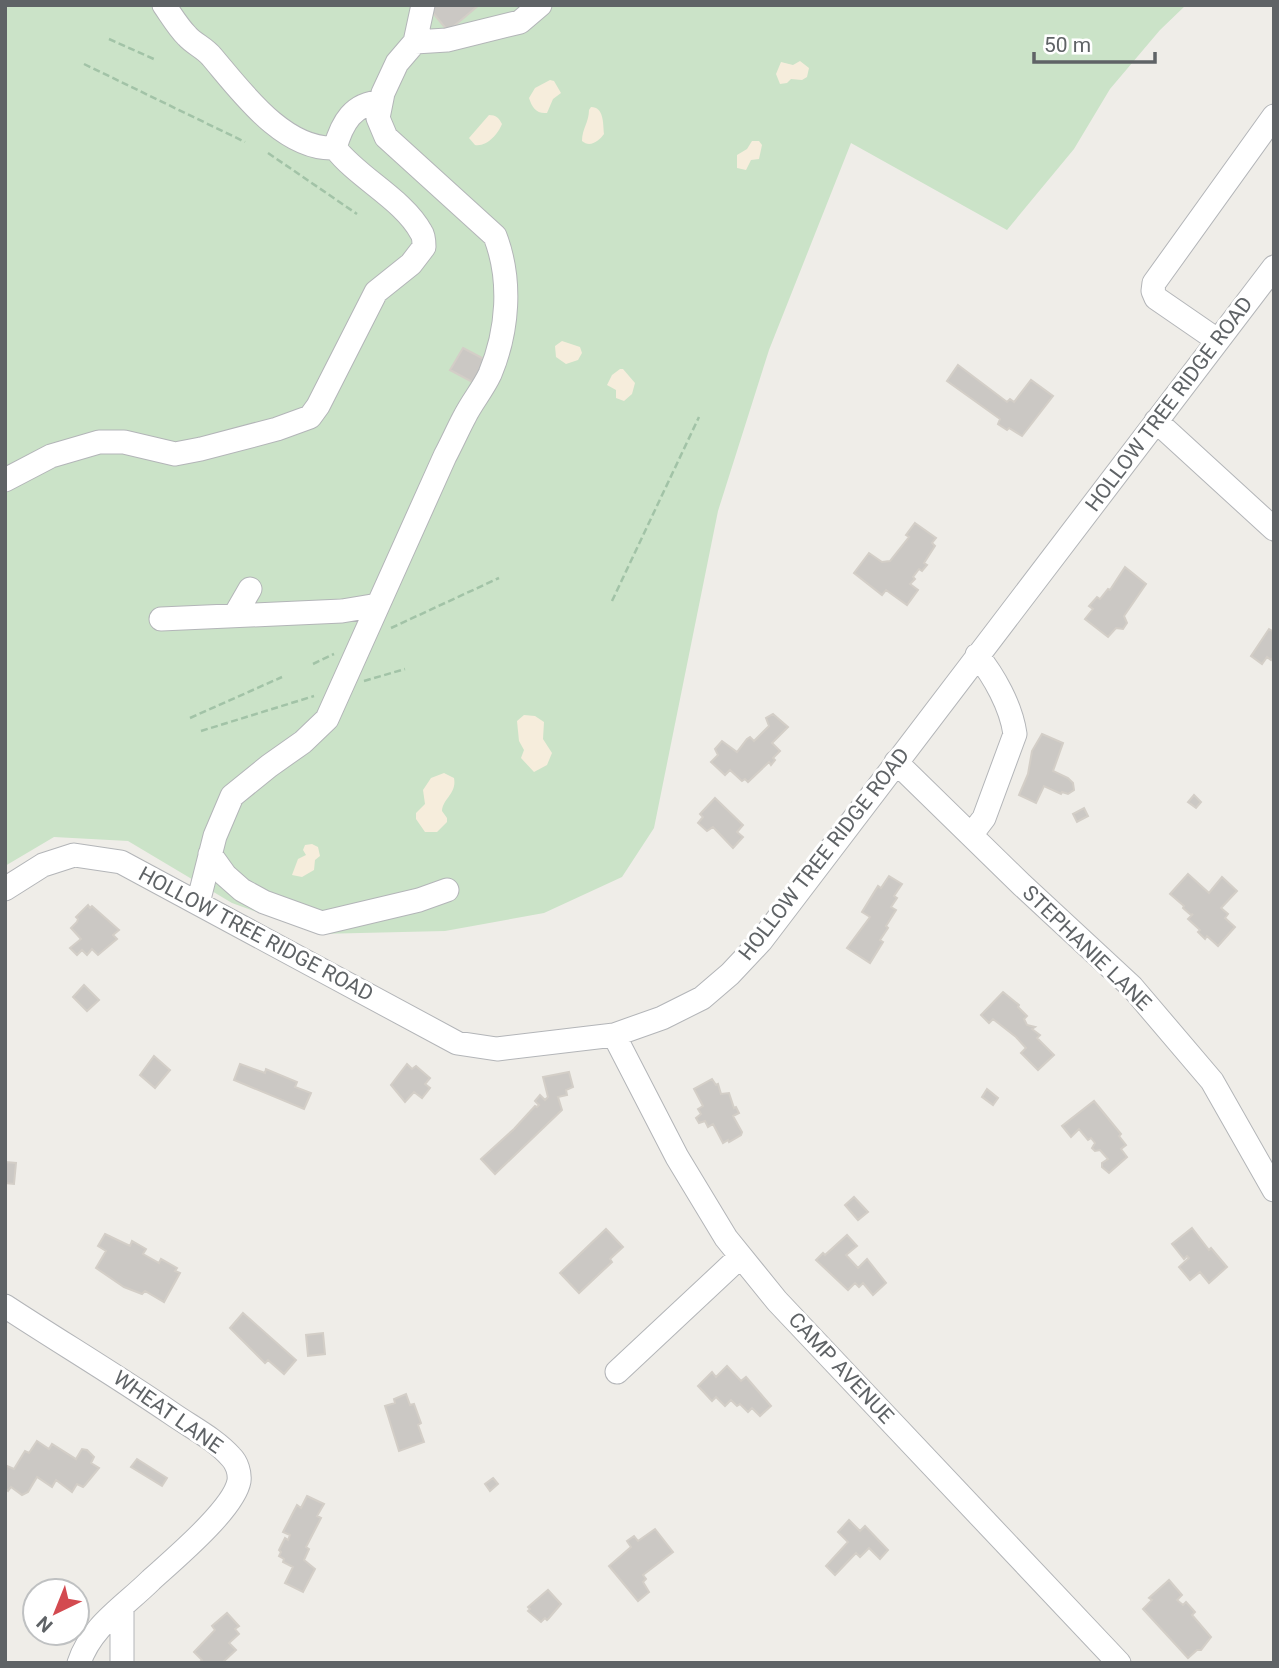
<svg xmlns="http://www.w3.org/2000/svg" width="1279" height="1668" font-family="Roboto,sans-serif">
	<rect width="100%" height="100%" fill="#efede8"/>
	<path fill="#cbe3c8" d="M5,5H1186L1160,30L1110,89L1074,149L1007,230L851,143L769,350L718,511L654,828L622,877L544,913L445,931L318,934L232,903L128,841L54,837L5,866Z"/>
	<path fill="#f6eddc" d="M800,61L809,68L807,77L802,80L791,79L787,83L780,84L776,74L781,62L793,65Z
		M550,80L554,81L561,93L553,99L547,113C536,114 532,107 529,98L535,88Z
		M591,107C604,107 603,123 604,134C599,141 590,148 582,141C582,129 589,122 589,110Z
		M489,115C496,115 499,118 502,124C498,134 487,147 475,145L469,138Z
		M752,141H759L762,145L759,159L751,160L746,170L737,168V155L747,149Z
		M562,341L580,347L582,353L578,360L566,364L556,357L555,346Z
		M620,369H623L635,383L632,394L624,401L616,398V390L607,385L612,375Z
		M524,715L535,716L544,722L543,739L552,753L547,765L534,772L521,758L524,750L519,741L517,721Z
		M444,773L454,778C457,794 443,798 442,811L447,818V822L437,832H425L416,819V813L425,804L423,790L431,778Z
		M312,844L318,847L320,856L315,860L314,870L302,877L292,875L298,859L306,855L303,850L305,845Z"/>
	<path fill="#cbc8c4" stroke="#d3cec7" stroke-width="2" d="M430,5H479L448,31L428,7Z
		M463,348L486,360L474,383L450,370Z
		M958,365L1007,402L1010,399L1014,402L1031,380L1053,396L1022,436L1009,428L1007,430L998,424L1000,419L947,381Z
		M915,523L936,538L932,543L935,546L924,563L927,565L922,571L919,569L913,577L915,579L910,584L918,590L907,605L886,590L882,595L854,573L869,553L882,562L890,561L909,537L906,535Z
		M1125,567L1146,584L1124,616L1127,623L1123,629L1116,628L1108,637L1085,619L1093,609L1089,606L1097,597L1100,599L1108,589L1110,590Z
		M1269,629L1274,632V656L1271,660L1267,657L1262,664L1251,656Z
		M773,714L788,727L772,743L780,751L773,758L775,760L771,765L769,762L748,782L745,779L742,781L730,770L725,775L711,762L718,755L715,749L722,741L737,752L747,739L750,737L754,741L769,726L766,718Z
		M1042,734L1063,743L1053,771L1068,778L1073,783L1074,790L1068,794L1062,792L1061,794L1044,786L1036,803L1019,795L1028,774L1032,751Z
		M1194,795L1201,802L1196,808L1188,802Z
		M715,798L743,825L737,832L743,837L733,848L713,827L707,831L698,823L703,817L700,814Z
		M1084,808L1088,816L1077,822L1073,814Z
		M1188,874L1209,893L1222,877L1237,891L1221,908L1228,914L1225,918L1235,927L1218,946L1207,936L1205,939L1198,932L1200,930L1188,919L1193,914L1191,915L1183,908L1184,906L1170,894Z
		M889,876L902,884L894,896L897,898L891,907L896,910L886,926L888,928L880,940L883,942L870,963L847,948L870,917L862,912L878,886L881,888Z
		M88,905L90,908L92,906L119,930L113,935L117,939L98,955L92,949L87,955L82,950L77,955L70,948L81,939L71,928L77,922L78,919L76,917Z
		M84,985L99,1000L87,1011L73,997Z
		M1003,992L1019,1005L1018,1007L1027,1016L1024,1019L1027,1025L1035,1027L1032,1029L1040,1035L1037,1038L1054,1055L1038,1070L1021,1053L1026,1048L1016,1037L993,1019L989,1023L981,1015Z
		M154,1056L170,1070L155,1088L140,1075Z
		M240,1064L265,1073L266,1069L297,1082L295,1087L311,1093L304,1109L234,1080Z
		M407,1064L412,1069L416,1066L430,1078L425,1084L430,1088L422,1098L414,1092L405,1102L391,1085Z
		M569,1072L573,1087L566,1090L567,1095L558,1097L562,1110L495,1174L481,1159L514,1129L535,1106L537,1107L539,1105L535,1101L540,1095L545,1100L548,1097L543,1077Z
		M712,1079L716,1085L718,1084L721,1094L729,1093L734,1108L736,1107L739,1113L733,1116L742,1132L741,1135L729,1142L728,1140L723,1143L713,1124L708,1127L705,1121L699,1123L696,1118L701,1114L698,1109L703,1106L694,1089Z
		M987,1089L998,1098L993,1105L982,1097Z
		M1094,1101L1121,1134L1119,1136L1126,1145L1121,1149L1127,1157L1109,1173L1102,1167V1163L1108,1159L1100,1150L1095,1151L1092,1148L1095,1143L1091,1138L1088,1140L1079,1129L1071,1137L1062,1126Z
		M5,1162L16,1163L14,1184L5,1183Z
		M854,1197L868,1212L858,1220L845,1205Z
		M1192,1228L1209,1250L1211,1248L1227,1267L1209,1283L1200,1272L1190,1280L1179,1267L1189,1258L1187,1256L1184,1259L1172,1244Z
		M606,1229L623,1247L610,1259L612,1262L579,1293L560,1273Z
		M105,1234L130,1246L132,1241L146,1249L143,1254L159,1263L161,1259L177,1268L175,1271L180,1273L164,1302L145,1291L142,1294L124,1287L96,1268L106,1251L98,1246Z
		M847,1235L857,1246L846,1255L858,1268L867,1259L886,1283L873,1295L863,1283L859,1287L855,1283L848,1290L816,1260L823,1253L825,1255Z
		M243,1313L296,1360L284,1374L268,1360L265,1363L230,1328Z
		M323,1333L325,1354L308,1356L306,1335Z
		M727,1366L741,1381L746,1377L771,1406L760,1416L752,1408L748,1412L740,1404L737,1406L731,1400L725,1406L716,1397L712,1401L698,1386L712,1372L716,1377Z
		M406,1394L410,1405L414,1404L421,1423L418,1425L424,1442L399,1451L385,1406L395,1403L394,1399Z
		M37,1441L49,1449L52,1444L76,1459L82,1449L87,1450L94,1457L91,1463L99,1468L85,1485L83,1487L77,1484L72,1492L56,1480L52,1487L37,1477L28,1492L22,1495L11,1487L8,1491L5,1488V1465L14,1469L25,1451L29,1453Z
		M137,1459L167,1478L162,1486L131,1467Z
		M493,1478L498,1484L490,1491L485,1484Z
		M307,1496L324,1504L317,1516L321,1518L306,1547L309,1549L304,1560L315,1569L303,1592L285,1583L293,1567L283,1562L284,1559L279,1556L281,1552L279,1550L285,1538L288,1540L290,1535L283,1532L297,1505L301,1508Z
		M849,1520L860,1531L865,1526L888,1550L880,1559L869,1548L860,1557L856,1553L835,1575L826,1566L848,1542L838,1532Z
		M655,1529L673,1552L643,1575L646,1579L643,1582L649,1592L638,1601L609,1566L631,1547L627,1541L634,1536L638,1541Z
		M1169,1580L1182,1595L1177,1600L1183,1605L1186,1602L1195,1612L1192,1615L1211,1637L1201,1650H1197L1188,1658L1143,1609L1152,1600L1149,1598Z
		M548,1590L561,1604L549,1618L547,1620L545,1618L541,1622L528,1611L530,1609L528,1607Z
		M227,1613L239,1626L235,1629L239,1634L229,1643L236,1650L222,1663H199L202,1660L194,1652L215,1630L212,1626Z"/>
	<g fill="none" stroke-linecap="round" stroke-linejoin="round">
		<defs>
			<path id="minor" d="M164,5C171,15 178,27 187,36C194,44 205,48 212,57C241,91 284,151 335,148
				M415,42L447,40L520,22L540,5
				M1217,340L1156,298L1153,291L1154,283L1274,116
				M1156,421L1274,529
				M5,480L51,456L99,442H124L175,454L201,449L277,429L310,417L318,406L376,292L411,264L424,247C424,242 424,236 421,232C403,199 358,178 335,148C342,123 353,103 381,102
				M235,615L250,589
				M161,619L342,611L378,605
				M896,762L1022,885L1132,987L1212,1081L1274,1190
				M971,835L984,818L1015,734C1011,706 994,676 977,655
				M210,854L225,875L242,890L264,902L322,923L419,900L447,890
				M5,889L43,865L74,855L121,862L457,1043L497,1049L614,1035L662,1018L702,998L730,974L761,941L1274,267
				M198,903L215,836L232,796L269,766L303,742L327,719L445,456C452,443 458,429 465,416C472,402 483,389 490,374C508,331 512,280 495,236L386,137L378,118L383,93L397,63L415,42L423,5
				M614,1035L677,1157L726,1238L777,1301L1119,1663
				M5,1306C60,1342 117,1376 171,1413C191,1427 215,1439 231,1457C237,1463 240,1473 239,1481C234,1509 173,1560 151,1580C125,1606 91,1626 79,1663
				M617,1372L740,1257
				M122,1663V1608"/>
		</defs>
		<use href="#minor" stroke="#b3b5b8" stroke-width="25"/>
		<path stroke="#a2c3a7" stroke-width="2.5" stroke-dasharray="7 3.5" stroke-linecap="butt" d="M109,39L156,60
			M84,64L245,142
			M268,153L357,214
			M612,601L699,417
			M391,628L499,578
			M313,664L334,654
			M364,681L405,669
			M190,718L282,677
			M201,731L314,696"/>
		<use href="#minor" stroke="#fff" stroke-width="23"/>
	</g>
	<g text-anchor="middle" stroke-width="6" stroke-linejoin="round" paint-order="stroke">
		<g font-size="21" fill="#5f6366" stroke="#fff">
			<text transform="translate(1169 404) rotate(-53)" y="7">HOLLOW TREE RIDGE ROAD</text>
			<text transform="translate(824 854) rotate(-52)" y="7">HOLLOW TREE RIDGE ROAD</text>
			<text transform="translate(256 934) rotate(28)" y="7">HOLLOW TREE RIDGE ROAD</text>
			<text transform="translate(1087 948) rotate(44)" y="7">STEPHANIE LANE</text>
			<text transform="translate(841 1368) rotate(47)" y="7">CAMP AVENUE</text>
			<text transform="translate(168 1412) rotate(35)" y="7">WHEAT LANE</text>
		</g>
	</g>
	<rect width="1279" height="1668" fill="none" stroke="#5f6366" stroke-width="14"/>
	<g transform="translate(56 1612) rotate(223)"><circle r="33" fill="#ffffff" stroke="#bfc1c2" stroke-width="2"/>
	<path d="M0-5L12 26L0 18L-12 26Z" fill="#d34a50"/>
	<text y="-10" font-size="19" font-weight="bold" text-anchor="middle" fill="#5f6366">N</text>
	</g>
	<path d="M1034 52v10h121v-10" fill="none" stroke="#5f6366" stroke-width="3.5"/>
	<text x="1044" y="52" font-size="21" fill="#5f6366" stroke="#ffffff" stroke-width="5" paint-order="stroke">50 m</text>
</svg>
